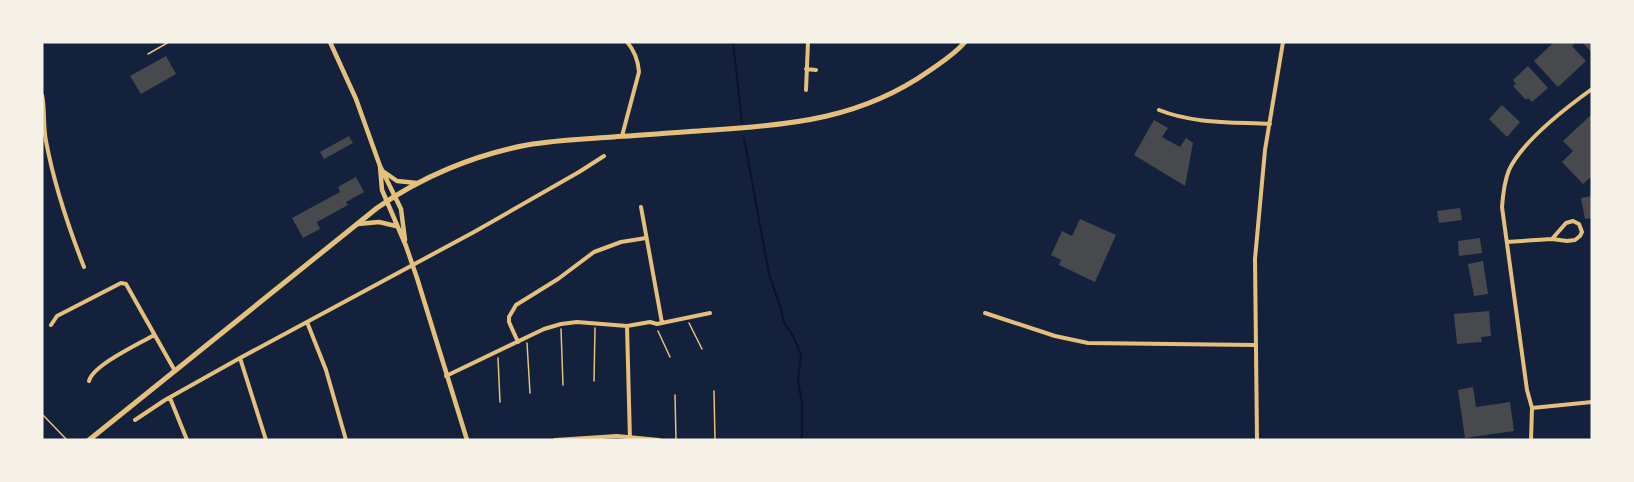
<svg xmlns="http://www.w3.org/2000/svg" width="1634" height="482" font-family="Figtree,sans-serif">
	<rect width="100%" height="100%" fill="#14213d"/>
	<g fill="none" stroke-linecap="round" stroke-linejoin="round">
		<path stroke="#0b132b" stroke-width="2" d="M733,42L742,123
			M744,138L769,274L781,309L784,323L793,336L801,354L798,380L802,404V436L800,440"/>
	</g>
	<path fill="#48494c" d="M1554,42H1576L1572,46L1586,61L1558,87L1534,61Z
		M1582,42H1592V53Z
		M166,56L176,74L141,94L130,76Z
		M1528,66L1548,88L1532,102L1528,98L1526,100L1513,86L1516,84L1513,80Z
		M1502,105L1520,122L1507,137L1489,119Z
		M1592,114V176L1583,184L1562,162L1573,151L1563,141Z
		M1154,120L1168,128L1162,137L1180,147L1186,138L1193,143L1185,186L1134,155Z
		M349,136L353,143L324,159L320,152Z
		M356,177L364,192L346,202L348,205L317,222L320,229L303,238L292,218L340,192L338,187Z
		M1592,196V218L1585,219L1581,198Z
		M1460,208L1462,220L1439,223L1437,211Z
		M1080,219L1116,235L1095,282L1059,265L1061,260L1051,255L1062,231L1072,236Z
		M1480,238L1482,253L1459,256L1458,241Z
		M1483,261L1488,294L1474,296L1468,264Z
		M1489,311L1491,336L1481,337L1482,342L1457,344L1454,314Z
		M1473,387L1476,407L1510,402L1514,431L1465,438L1458,390Z"/>
	<g fill="none" stroke-linecap="round" stroke-linejoin="round">
		<path stroke="#e5c07b" stroke-width="1.5" d="M689,323L702,349
			M561,329L563,385
			M658,331L670,357
			M527,343L530,393
			M498,358L500,402
			M594,381L595,328
			M714,391L715,440
			M675,395L676,440
			M42,414L67,440"/>
		<path stroke="#e5c07b" stroke-width="1.5" d="M148,54L169,42"/>
		<path stroke="#e5c07b" stroke-width="4" d="M806,69L816,70
			M1592,89C1567,107 1522,142 1509,170C1504,182 1503,194 1502,207L1527,390L1532,408L1592,402
			M806,90L808,42
			M42,95C45,107 43,126 46,141C54,184 68,226 84,267
			M1159,110C1194,124 1233,122 1270,124
			M622,136L639,72C638,60 635,51 627,42
			M641,207L662,323
			M1507,242L1552,239L1567,241L1575,240L1580,236L1582,232L1579,224L1573,221L1566,223L1552,239
			M985,313L1055,336L1088,343L1255,345
			M307,322L326,370L346,440
			M51,325L57,316L121,283L126,284L175,371
			M627,326L630,440
			M518,342L509,322V317L516,305L558,279L594,252L621,242L646,238
			M240,358L266,440
			M446,376L544,329L561,324L577,322L627,326L650,322L657,324L710,313
			M89,381C93,365 139,344 154,335
			M170,398L187,440
			M135,420L165,400L240,358L474,232L579,172L604,156
			M555,440L617,436L659,440
			M1257,440L1255,259L1265,150L1283,42
			M1531,440L1532,408"/>
		<path stroke="#e5c07b" stroke-width="4.5" d="M330,42L356,99L380,166L401,209L405,240
			M380,166L382,190L406,246L417,278L467,440
			M384,172L397,181L417,183
			M358,224L379,222L396,226"/>
		<path stroke="#e5c07b" stroke-width="5" d="M89,440L377,208C421,177 474,155 527,145C555,140 585,139 613,137C647,135 680,132 713,130C793,125 862,118 929,71C942,62 955,54 965,42"/>
	</g>
	<rect width="1634" height="482" fill="none" stroke="#f6f1e7" stroke-width="87"/>
</svg>
